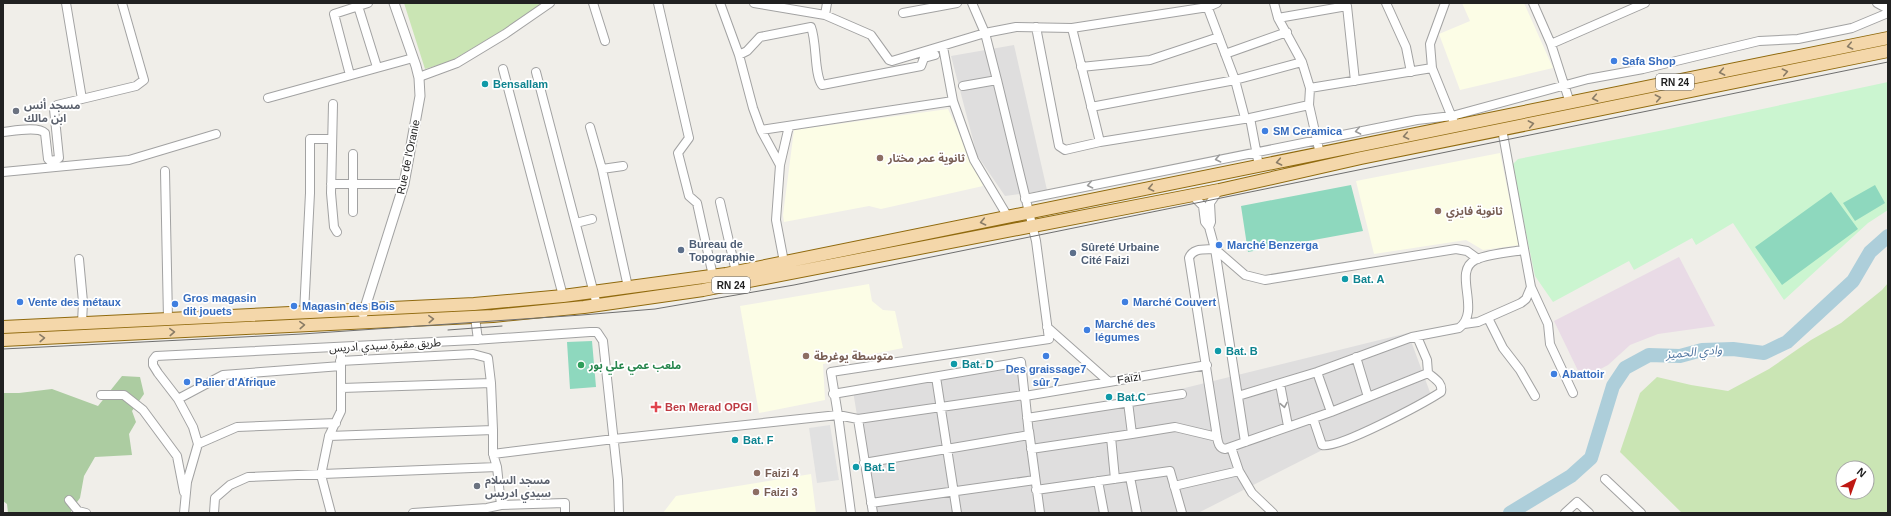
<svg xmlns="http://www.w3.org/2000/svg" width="1891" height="516" font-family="Helvetica,'Noto Sans Arabic',sans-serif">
	<rect width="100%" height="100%" fill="#f0eee9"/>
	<path fill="#dfdede" d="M1014,45L1047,190L1005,196L977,155L951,56Z
		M1408,333L1431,395L1198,513H873L853,391L1021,362L1028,424L1128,402Z"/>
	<path fill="#e9dbe6" d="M1679,257L1715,326L1658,334L1630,345L1608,365L1582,379L1554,321Z"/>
	<path fill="#fcfde6" d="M1462,3H1524L1553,68L1460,90L1439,34L1470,21Z
		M948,109L983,186L881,209L869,206L784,222L783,215L794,130Z
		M1500,153L1519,245L1483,250L1466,240L1374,254L1356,181Z
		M869,284L872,301L883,310L895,311L903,348L823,364L825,400L759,413L740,306Z
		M811,474L816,513H663L676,496Z"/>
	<path fill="#cae5b4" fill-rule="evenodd" d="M404,3H542L503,30L451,61L425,69Z
		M1888,283V513H1682L1620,452L1640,393L1657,377L1691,385L1728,391L1769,369L1811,340L1841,323L1882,290ZM1843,468H1867V492H1843Z"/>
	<path fill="#accca1" d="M122,376L140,377L144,394L132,411L136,422L129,434L132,455L95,457L84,476L80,498L71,510V513H8L7,504L3,501V393H19L52,389L98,406Z"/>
	<path fill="#cbf5d0" d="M1888,82V210L1868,223L1784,300L1733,223L1696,245L1692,238L1634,270L1629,261L1553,302L1535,276L1512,165L1518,159L1664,130Z"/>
	<path fill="#8ed8be" d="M1351,185L1363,231L1248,252L1241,206Z
		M1875,185L1885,203L1855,221L1843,203Z
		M1831,192L1858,229L1782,285L1755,247Z
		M592,341L596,387L570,389L567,342Z"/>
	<path fill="#e1e1e1" d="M830,425L839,480L817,483L809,428Z"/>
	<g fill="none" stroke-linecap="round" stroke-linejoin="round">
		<path stroke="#adceda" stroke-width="14" d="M1510,513L1571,476L1591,458L1613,386L1625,368L1649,355L1680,356L1702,350L1733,349L1764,353L1787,342L1853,281L1870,252L1888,236"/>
		<defs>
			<path id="minor" d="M66,3L82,99
				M593,3L605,41
				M658,3L689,138L678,153L689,196L697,203L713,276
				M720,3L739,55L753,108L761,130L780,165L776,220L784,262
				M754,3L825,15L871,35L889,60L892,61L985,33L1016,27L1072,28L1208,7L1217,3
				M972,3L985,33L997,80
				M1206,3L1235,80L1245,118
				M1274,3L1278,18L1302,62L1310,88L1309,105L1320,154
				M1386,3L1406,47L1411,72
				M1445,3L1430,44L1432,68L1453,120
				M1533,3L1551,44L1570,103
				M1877,3L1888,9
				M358,6L377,67
				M903,13L957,3
				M825,15L827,3
				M1278,18L1347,6L1355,81
				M1036,27L1059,146L1065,150L1100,142L1250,118L1309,105
				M1072,28L1100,142
				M1551,44L1645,3
				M943,47L953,101L974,160L1008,217
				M1225,54L1287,32
				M739,55L747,51L760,37L811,27C817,42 814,75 822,85L921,66L924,58L935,55
				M1081,67L1150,60L1219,37
				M503,69L563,296
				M536,72L597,305
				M350,75L334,14L368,3
				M419,77L457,63L505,34L550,3
				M1310,88L1432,68
				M268,98L413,58
				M333,104L331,193L334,227L337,232
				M1091,107L1235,80L1302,62
				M1250,118L1259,166
				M590,127L602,169L628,287
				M761,130L953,101
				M3,132C13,131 38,126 45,133L48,159L50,161L56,160L59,158L54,109L57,105L136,86L144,80L122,3
				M353,154V212
				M780,165L789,126
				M602,169L623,166
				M165,171L168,319
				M3,172L129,160L216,134
				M331,184H404
				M1191,194L1203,206L1205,222L1209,227L1215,249L1245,442
				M1025,199L1417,120L1452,116L1588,79L1643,69L1759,41L1798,39L1852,28L1888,13
				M720,202L736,272
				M576,223L592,219
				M1209,227L1211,222L1210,203L1219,190
				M79,259L83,302L82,323
				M1531,287L1548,324L1550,344L1573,393
				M304,313L310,193V139H332
				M475,317L478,340
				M1488,318L1503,348L1520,370L1535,396
				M1464,324L1478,322L1521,303L1526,299L1531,287L1502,129
				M1047,327L1109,382L1207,365
				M1412,337L1418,339L1427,360L1428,373L1331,412L1225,449C1219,448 1218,443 1217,437L1189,258C1193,247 1206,250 1215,249L1245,275L1265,280L1456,249L1467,251L1478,259
				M1356,357L1368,397
				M340,361L473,354L488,358L491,383L493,430
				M1317,372L1331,412
				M936,377L957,513
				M1280,384L1288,426
				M342,388L491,383
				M833,394L1021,362L1025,399
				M101,395H124L143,410L177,456L184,492
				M1025,396L1109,382
				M1238,396L1317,372L1412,337L1459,328C1482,311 1452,272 1475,260C1487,254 1511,252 1524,250
				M178,399L223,375L341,366
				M1128,402L1132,434L1175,427L1217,437
				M1027,418L1182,394
				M1313,418L1322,445C1337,450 1424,403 1441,392C1443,383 1435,379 1428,373
				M858,419L1024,395L1025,396L1029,435L864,463
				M1029,431L1040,513
				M329,436L493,430V454
				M1111,437L1115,479
				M198,444L237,427L336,423
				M1231,447L1239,471L1252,493L1273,513
				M1031,449L1132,434
				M1130,477L1137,513
				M1605,479L1641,513
				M1098,481L1104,513
				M1174,486L1239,471
				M1036,490L1170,471L1182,513
				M69,500L78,511L86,513
				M871,503L1035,480
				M501,505L565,503V513
				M184,513L187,482L198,444L193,427L178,399L158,373L153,365V360L156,356L474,340L590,332H597L603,341L618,480L619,513
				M214,513L215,498L230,485L248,477L497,467
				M331,513L321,475L329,436L341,411V348
				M413,513L487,508L501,505L497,467L493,454L614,439L838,415L831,372L1049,339L1036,241L997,80L963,86
				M851,513L838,415L858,419L873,513
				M1565,513L1577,502L1589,513"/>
			<path id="tertiary" d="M363,314L404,184L420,96L419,78L416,66L394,3"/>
			<path id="primary" d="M3,327L474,304L563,296L726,274L1888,38
				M3,340L493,316L584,307L703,290L1219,190L1361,158L1888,51"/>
		</defs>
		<use href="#minor" stroke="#a2a2a2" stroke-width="10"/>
		<use href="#tertiary" stroke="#a2a2a2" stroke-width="11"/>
		<use href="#primary" stroke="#906a0e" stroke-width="14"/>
		<use href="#minor" stroke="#fff" stroke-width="8"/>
		<use href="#tertiary" stroke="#fff" stroke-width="9"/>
		<use href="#primary" stroke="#f4d7aa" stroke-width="12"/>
		<path stroke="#6f6f6f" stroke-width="1" d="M448,330L502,326
			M3,349L302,334L582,315L655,309L794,285L1888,62"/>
	</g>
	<defs><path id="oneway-chevron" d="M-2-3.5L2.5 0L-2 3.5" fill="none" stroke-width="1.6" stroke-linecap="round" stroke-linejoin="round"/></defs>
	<g stroke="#8a7c66">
		<use href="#oneway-chevron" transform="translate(1850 46) rotate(168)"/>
		<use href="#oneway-chevron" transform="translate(1722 72) rotate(169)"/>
		<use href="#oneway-chevron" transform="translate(1785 72) rotate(-12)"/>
		<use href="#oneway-chevron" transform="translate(1595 98) rotate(169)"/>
		<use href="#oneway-chevron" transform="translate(1658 98) rotate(-11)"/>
		<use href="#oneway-chevron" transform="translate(1531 124) rotate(-11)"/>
		<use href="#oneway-chevron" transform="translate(1406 136) rotate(168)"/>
		<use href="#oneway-chevron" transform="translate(1279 162) rotate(169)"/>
		<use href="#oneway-chevron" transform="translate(1151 188) rotate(168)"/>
		<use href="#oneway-chevron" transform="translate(983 222) rotate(168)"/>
		<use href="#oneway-chevron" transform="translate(431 319) rotate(-3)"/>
		<use href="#oneway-chevron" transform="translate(302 325) rotate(-3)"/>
		<use href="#oneway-chevron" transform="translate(172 332) rotate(-3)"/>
		<use href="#oneway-chevron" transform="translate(42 338) rotate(-3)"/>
	</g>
	<g stroke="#9b9b9b">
		<use href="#oneway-chevron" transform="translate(1358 131) rotate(169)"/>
		<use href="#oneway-chevron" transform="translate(1218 159) rotate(168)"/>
		<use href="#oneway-chevron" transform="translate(1090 185) rotate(168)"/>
		<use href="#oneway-chevron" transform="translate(1284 405) rotate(79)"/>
	</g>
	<g fill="#3f7fe0" stroke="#fff" stroke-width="1.5">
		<circle cx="1614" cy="61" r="4"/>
		<circle cx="1265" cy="131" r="4"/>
		<circle cx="1219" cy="245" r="4"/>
		<circle cx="20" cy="302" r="4"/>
		<circle cx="1125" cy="302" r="4"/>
		<circle cx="175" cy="304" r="4"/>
		<circle cx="294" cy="306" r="4"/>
		<circle cx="1087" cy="330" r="4"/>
		<circle cx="1046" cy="356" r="4"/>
		<circle cx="1554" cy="374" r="4"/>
		<circle cx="187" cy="382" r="4"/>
	</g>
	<g fill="#0f9aa8" stroke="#fff" stroke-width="1.5">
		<circle cx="485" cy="84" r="4"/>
		<circle cx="1345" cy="279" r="4"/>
		<circle cx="1218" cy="351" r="4"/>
		<circle cx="954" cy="364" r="4"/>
		<circle cx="1109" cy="397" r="4"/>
		<circle cx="735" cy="440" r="4"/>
		<circle cx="856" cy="467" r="4"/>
	</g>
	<g fill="#6b7280" stroke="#fff" stroke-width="1.5">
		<circle cx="16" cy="111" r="4"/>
		<circle cx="477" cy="486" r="4"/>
	</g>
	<g fill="#8d6e63" stroke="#fff" stroke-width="1.5">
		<circle cx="880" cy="158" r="4"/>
		<circle cx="1438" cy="211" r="4"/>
		<circle cx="806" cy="356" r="4"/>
		<circle cx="757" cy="473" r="4"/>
		<circle cx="756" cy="492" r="4"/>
	</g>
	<g fill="#5c6f8a" stroke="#fff" stroke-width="1.5">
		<circle cx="681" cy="250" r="4"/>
		<circle cx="1073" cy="253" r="4"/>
	</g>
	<circle fill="#2e9e5b" stroke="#fff" stroke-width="1.5" cx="581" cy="365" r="4"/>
	<path fill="#e0444e" stroke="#fff" stroke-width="1.5" d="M654 401h4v4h4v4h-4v4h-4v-4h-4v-4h4z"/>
	<g text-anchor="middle" stroke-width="3.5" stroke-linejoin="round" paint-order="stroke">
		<g fill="#fff" stroke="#646464" stroke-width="1">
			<rect x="1656" y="74" width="38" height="16" rx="3"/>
			<rect x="712" y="277" width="38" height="16" rx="3"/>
		</g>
		<g font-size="10" font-weight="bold" fill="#212121">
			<text x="1675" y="86">RN 24</text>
			<text x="731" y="289">RN 24</text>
		</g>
		<g font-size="11" font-weight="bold" fill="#366cbe" stroke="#fff" text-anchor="start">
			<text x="1622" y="65">Safa Shop</text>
			<text x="1273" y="135">SM Ceramica</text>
			<text x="1227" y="249">Marché Benzerga</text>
			<text x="183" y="302">Gros magasin<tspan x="183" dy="13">dit jouets</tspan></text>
			<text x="28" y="306">Vente des métaux</text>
			<text x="1133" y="306">Marché Couvert</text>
			<text x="302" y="310">Magasin des Bois</text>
			<text x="1095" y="328">Marché des<tspan x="1095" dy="13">légumes</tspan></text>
			<text x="1046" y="373" text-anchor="middle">Des graissage7<tspan x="1046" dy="13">sûr 7</tspan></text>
			<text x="1562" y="378">Abattoir</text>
			<text x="195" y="386">Palier d'Afrique</text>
		</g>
		<g font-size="11" font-weight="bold" fill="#0d838f" stroke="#fff" text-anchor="start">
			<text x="493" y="88">Bensallam</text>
			<text x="1353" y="283">Bat. A</text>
			<text x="1226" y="355">Bat. B</text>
			<text x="962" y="368">Bat. D</text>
			<text x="1117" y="401">Bat.C</text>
			<text x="743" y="444">Bat. F</text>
			<text x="864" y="471">Bat. E</text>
		</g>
		<g font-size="11" font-weight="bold" fill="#5b616d" stroke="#fff" text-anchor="start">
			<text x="24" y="109">مسجد أنس<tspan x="24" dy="13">ابن مالك</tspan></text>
			<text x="485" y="484">مسجد السلام<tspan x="485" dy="13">سيدي ادريس</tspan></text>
		</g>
		<g font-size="11" fill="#212121" stroke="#fff">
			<text transform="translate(408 157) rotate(-78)" y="4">Rue de l'Oranie</text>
			<text transform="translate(385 345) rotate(-3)" y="4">طريق مقبرة سيدي ادريس</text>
			<text transform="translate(1129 378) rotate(-9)" y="4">Faïzi</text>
		</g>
		<g font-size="11" font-weight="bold" fill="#785e54" stroke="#fff" text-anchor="start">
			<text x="888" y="162">ثانوية عمر مختار</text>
			<text x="1446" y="215">ثانوية فايزي</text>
			<text x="814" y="360">متوسطة يوغرطة</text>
			<text x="765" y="477">Faizi 4</text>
			<text x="764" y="496">Faizi 3</text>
		</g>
		<g font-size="11" font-weight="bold" fill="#4e5e75" stroke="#fff" text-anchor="start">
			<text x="689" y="248">Bureau de<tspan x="689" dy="13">Topographie</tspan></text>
			<text x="1081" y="251">Sûreté Urbaine<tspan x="1081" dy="13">Cité Faizi</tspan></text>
		</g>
		<g font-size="11" font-weight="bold" fill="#27864d" stroke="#fff" text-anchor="start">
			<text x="589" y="369">ملعب عمي علي بور</text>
		</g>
		<g font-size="11" font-weight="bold" fill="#be3a42" stroke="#fff" text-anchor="start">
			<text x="665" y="411">Ben Merad OPGI</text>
		</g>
		<g font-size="12" font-style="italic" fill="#5277a1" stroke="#fff">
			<text transform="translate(1694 352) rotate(-5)" y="4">وادي الحميز</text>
		</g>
	</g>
	<rect width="1891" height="516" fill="none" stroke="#212121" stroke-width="8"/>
	<g transform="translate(1855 480) rotate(41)"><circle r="19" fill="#ffffff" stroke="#a6a6a6"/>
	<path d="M0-3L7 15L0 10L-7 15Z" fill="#bf1913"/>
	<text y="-6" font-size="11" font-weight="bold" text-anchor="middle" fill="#212121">N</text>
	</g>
</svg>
